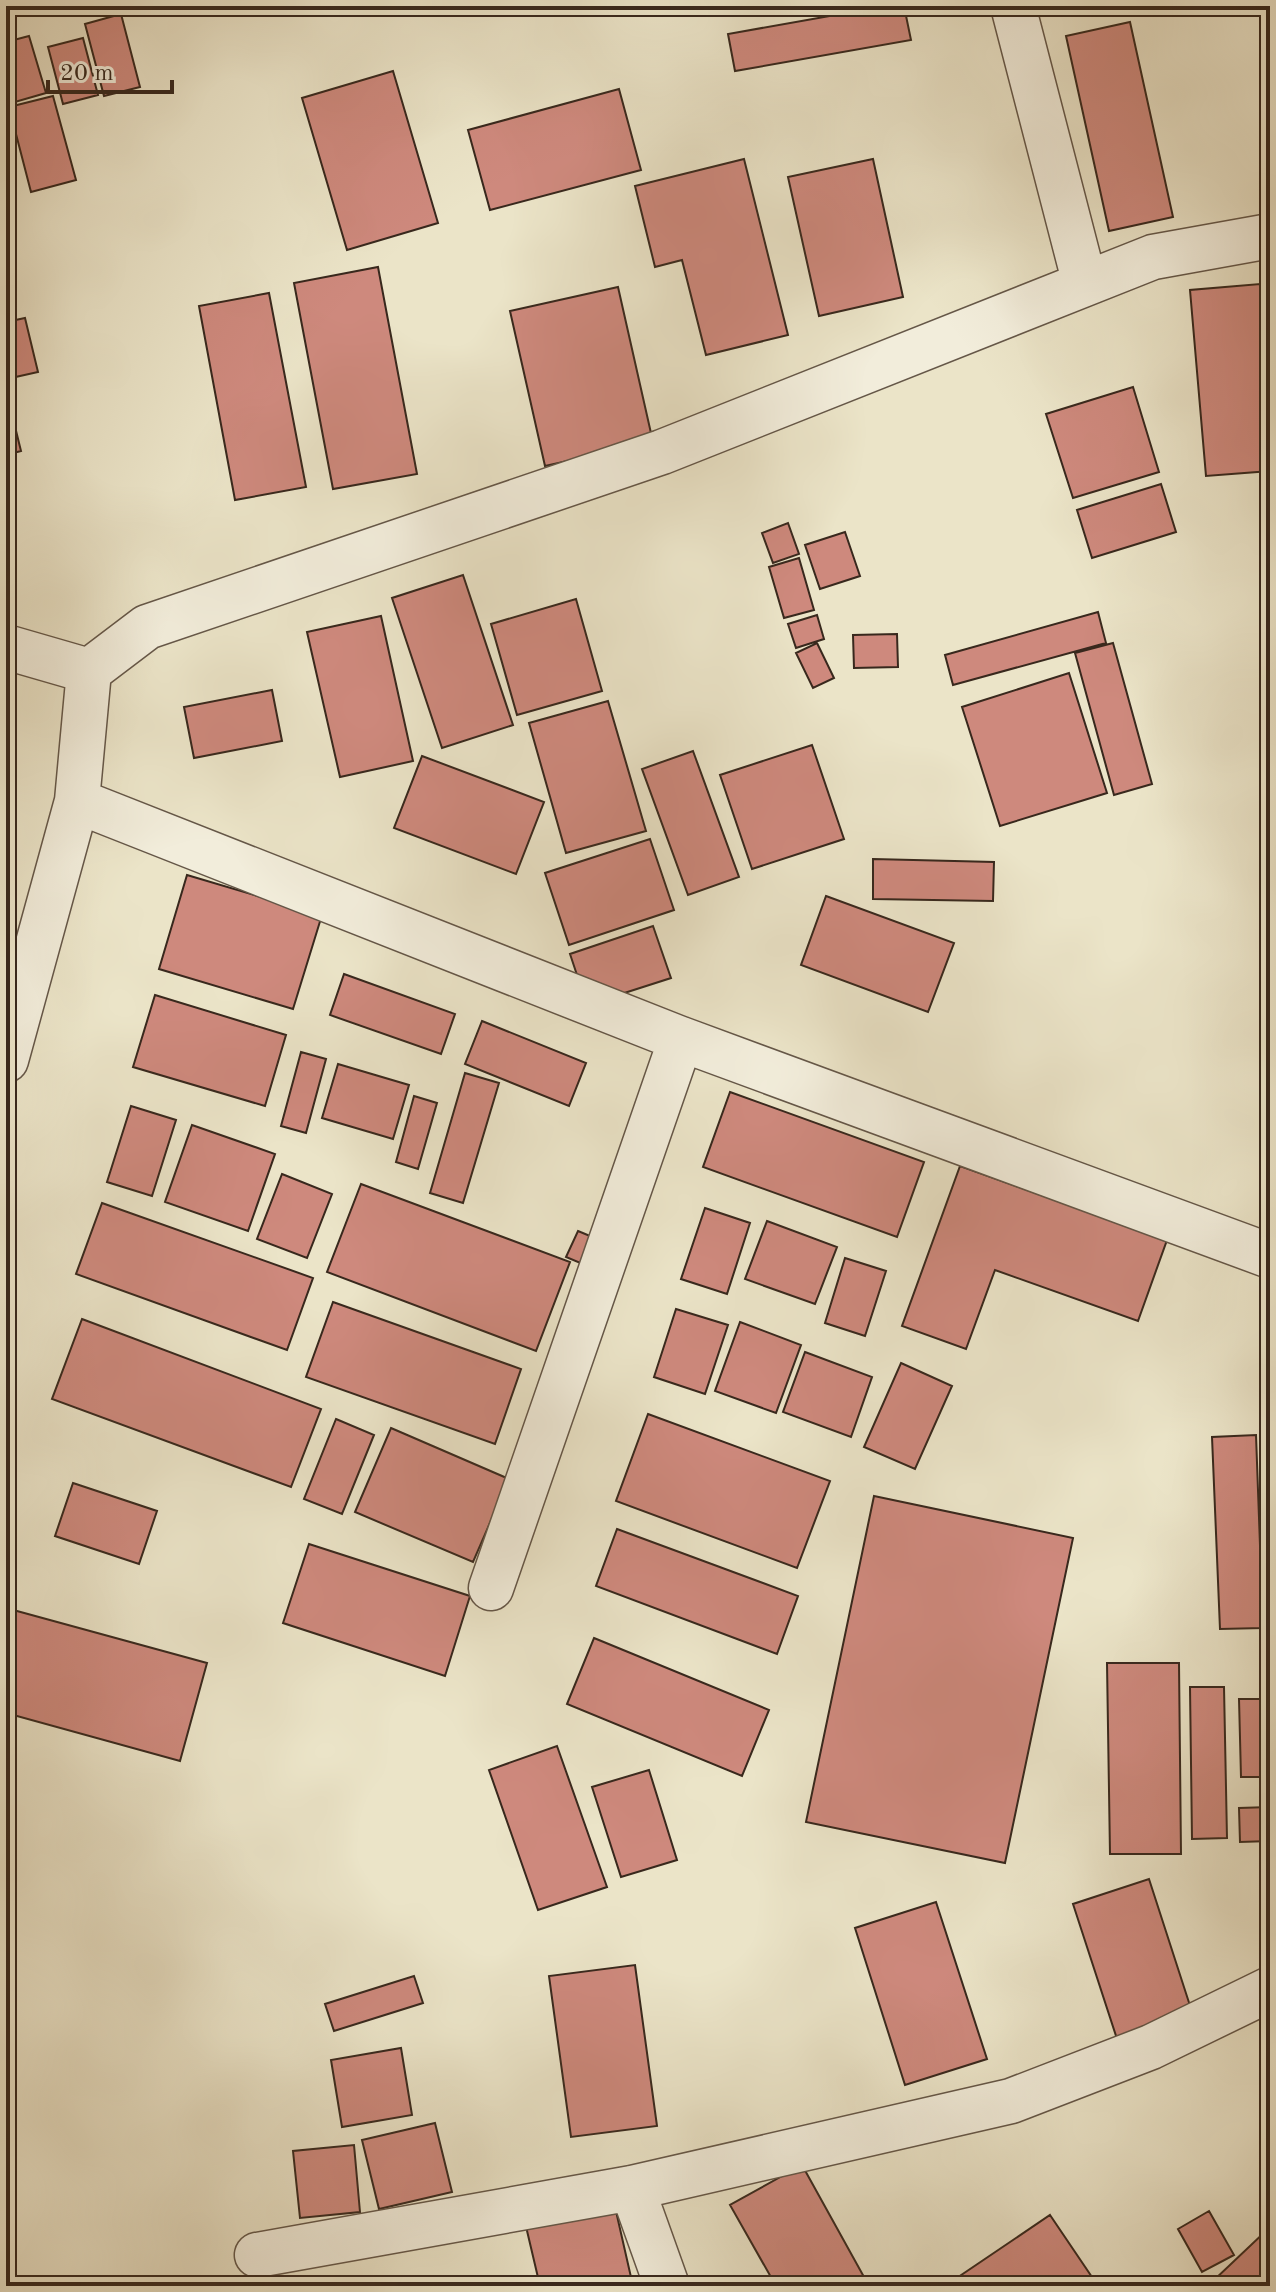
<svg xmlns="http://www.w3.org/2000/svg" width="1276" height="2292" font-family="'Old Standard TT',serif">
	<rect width="100%" height="100%" fill="#ebe4c8"/>
	<filter id="stains"><feTurbulence type="fractalNoise" baseFrequency=".0025" numOctaves="4"/><feColorMatrix values="0 0 0 0 .2 0 0 0 0 .09 0 0 0 0 .02 0 0 0 .5 -.17"/></filter>
	<radialGradient id="worn" r=".72"><stop offset=".6" stop-color="#630" stop-opacity="0"/><stop offset="1" stop-color="#630" stop-opacity=".3"/></radialGradient>
	<path fill="#ce897d" stroke="#38281d" stroke-width="2" d="M886,6H904L911,40L735,71L728,34Z
		M121,14L140,87L104,96L85,24Z
		M1130,22L1173,217L1109,231L1066,36Z
		M29,36L46,93L8,104L6,42Z
		M83,38L98,95L63,104L48,47Z
		M393,71L438,223L347,250L302,98Z
		M619,89L641,170L490,210L468,130Z
		M53,96L76,180L31,192L9,107Z
		M744,159L788,335L706,355L682,260L655,267L635,186Z
		M873,159L903,297L819,316L788,177Z
		M378,267L417,474L333,489L294,283Z
		M1260,284L1270,403V471L1206,476L1190,290Z
		M618,287L653,442L545,466L510,311Z
		M269,293L306,487L235,500L199,306Z
		M25,318L38,372L11,378L6,356V322Z
		M1133,387L1159,472L1073,498L1046,414Z
		M6,390L21,451L6,455Z
		M1161,484L1176,532L1092,558L1077,510Z
		M788,523L799,554L773,563L762,533Z
		M845,532L860,576L820,589L805,545Z
		M799,558L814,610L784,618L769,567Z
		M463,575L513,725L442,748L392,598Z
		M576,599L602,691L517,715L491,624Z
		M1098,612L1106,643L953,685L945,655Z
		M817,615L824,639L796,648L788,624Z
		M381,616L413,761L340,777L307,632Z
		M897,634L898,667L854,668L853,635Z
		M817,643L834,678L813,688L796,653Z
		M1113,643L1152,784L1114,795L1075,653Z
		M1069,673L1107,793L1000,826L962,707Z
		M272,690L282,741L194,758L184,707Z
		M608,701L646,831L566,853L529,723Z
		M812,745L844,839L752,869L720,775Z
		M693,751L739,877L688,895L642,769Z
		M422,756L544,802L516,874L394,828Z
		M650,839L674,910L569,945L545,873Z
		M873,859L994,862L993,901L873,899Z
		M187,875L322,915L293,1009L159,969Z
		M826,896L954,943L928,1012L801,965Z
		M653,926L671,978L587,1005L570,954Z
		M344,974L455,1014L441,1054L330,1015Z
		M155,995L286,1035L265,1106L133,1067Z
		M482,1021L586,1063L569,1106L465,1064Z
		M301,1052L326,1059L306,1133L281,1126Z
		M338,1064L409,1085L393,1139L322,1118Z
		M465,1073L499,1083L463,1203L430,1193Z
		M730,1092L924,1162L897,1237L703,1167Z
		M414,1096L437,1103L418,1169L396,1162Z
		M131,1106L176,1120L152,1196L107,1182Z
		M192,1125L275,1154L248,1231L165,1202Z
		M960,1166L1167,1240L1138,1321L995,1270L966,1349L902,1326Z
		M282,1174L332,1194L307,1258L257,1239Z
		M361,1184L570,1262L536,1351L327,1272Z
		M102,1203L313,1278L287,1350L76,1274Z
		M705,1208L750,1223L727,1294L681,1279Z
		M767,1221L837,1247L815,1304L745,1279Z
		M578,1231L607,1243L597,1270L566,1257Z
		M845,1258L886,1271L865,1336L825,1323Z
		M333,1302L521,1369L495,1444L306,1377Z
		M676,1309L728,1325L705,1394L654,1377Z
		M82,1319L321,1409L291,1487L52,1399Z
		M740,1322L801,1345L776,1413L715,1391Z
		M805,1352L872,1377L851,1437L783,1412Z
		M901,1363L952,1386L915,1469L864,1447Z
		M648,1414L830,1481L797,1568L616,1501Z
		M336,1419L374,1435L342,1514L304,1499Z
		M391,1428L509,1479L473,1562L355,1512Z
		M1256,1435L1263,1628L1220,1629L1212,1437Z
		M73,1483L157,1511L139,1564L55,1536Z
		M874,1496L1073,1538L1005,1863L806,1822Z
		M617,1529L798,1596L777,1654L596,1586Z
		M309,1544L470,1596L445,1676L283,1623Z
		M6,1608L207,1663L180,1761L6,1713Z
		M594,1638L769,1710L742,1776L567,1704Z
		M1107,1663H1179L1181,1854H1110Z
		M1190,1687H1224L1227,1838L1192,1839Z
		M1239,1699H1270V1777H1241Z
		M557,1746L607,1887L538,1910L489,1770Z
		M649,1770L677,1860L621,1877L592,1787Z
		M1270,1807V1841L1240,1842L1239,1808Z
		M1149,1879L1194,2018L1118,2042L1073,1904Z
		M936,1902L987,2059L905,2085L855,1928Z
		M635,1965L657,2126L571,2137L549,1976Z
		M414,1976L423,2003L334,2031L325,2004Z
		M401,2048L412,2115L342,2127L331,2060Z
		M435,2123L452,2192L379,2209L362,2140Z
		M354,2145L360,2212L300,2218L293,2151Z
		M802,2165L869,2286H776L730,2205Z
		M613,2198L633,2286H540L524,2218Z
		M1209,2211L1234,2255L1202,2272L1178,2229Z
		M1050,2215L1098,2286H945Z
		M1270,2227V2286H1218L1213,2281Z"/>
	<g fill="none" stroke-linecap="round" stroke-linejoin="round">
		<defs>
			<path id="minor" d="M1013,6L1085,284
				M6,647L89,671L147,627L662,452L1153,257L1270,236
				M77,801L681,1039L1270,1256
				M6,1060L77,801L89,671
				M491,1588L681,1039
				M632,2188L667,2286
				M257,2255L632,2188L1011,2101L1151,2047L1270,1989"/>
		</defs>
		<use href="#minor" stroke="#655748" stroke-width="47"/>
		<use href="#minor" stroke="#f2eddb" stroke-width="44"/>
	</g>
	<rect width="1276" height="2292" fill="none" stroke="#ebe4c8" stroke-width="32"/>
	<rect x="8" y="8" width="1260" height="2276" fill="none" stroke="#38281d" stroke-width="4"/>
	<rect x="16" y="16" width="1244" height="2260" fill="none" stroke="#38281d" stroke-width="2"/>
	<path d="M48 80v12h124v-12" fill="none" stroke="#38281d" stroke-width="4"/>
	<text x="60" y="80" font-size="24" fill="#38281d" stroke="#f2eddb" stroke-width="6" paint-order="stroke">20 m</text>
	<rect width="100%" height="100%" filter="url(#stains)"/>
	<rect width="100%" height="100%" fill="url(#worn)"/>
</svg>
